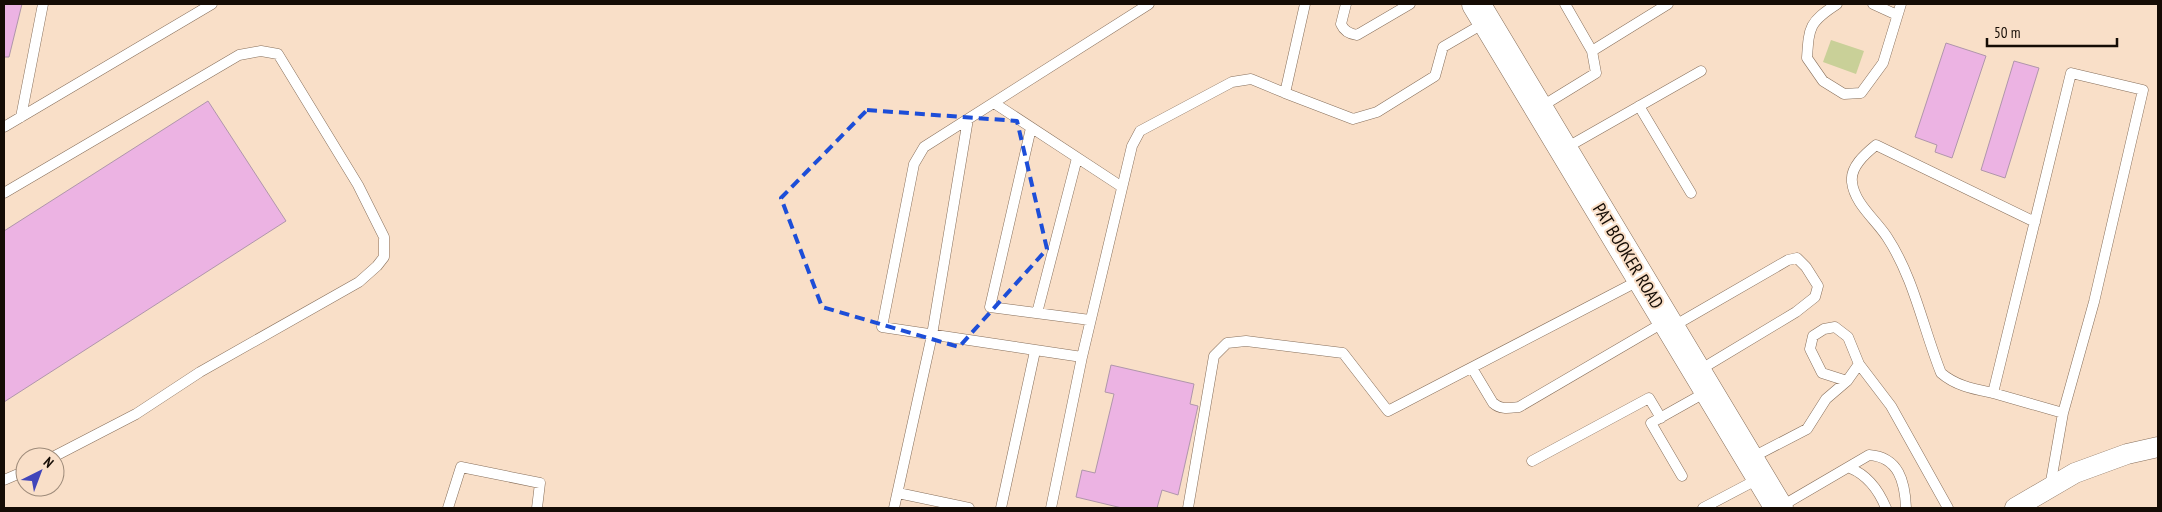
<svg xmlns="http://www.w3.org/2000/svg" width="2162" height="512" font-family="'PT Sans Narrow',sans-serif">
	<rect width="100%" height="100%" fill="#f9dfc8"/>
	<path fill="#c9d098" d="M1831,40L1864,51L1856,74L1823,62Z"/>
	<path fill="#ecb3e3" stroke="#b096ab" d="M4,4H22L9,57H4Z
		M1946,43L1986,56L1952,158L1935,152L1937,145L1915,137Z
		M2014,61L2039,68L2005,178L1981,170Z
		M208,101L286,221L4,402V231Z
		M1111,365L1194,384L1190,404L1198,406L1178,495L1162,490L1157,508H1122L1076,497L1082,470L1095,473L1114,394L1105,392Z"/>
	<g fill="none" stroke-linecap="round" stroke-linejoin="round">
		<defs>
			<path id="service" d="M1305,4L1285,93L1353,119L1377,112L1435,76L1443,47L1486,22
				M1346,4L1341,24C1344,31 1349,34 1357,35L1410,4
				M1565,4L1592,51L1668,4
				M1837,4C1809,22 1809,27 1807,58L1823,81L1844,94L1861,93L1883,63L1901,4
				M1873,4L1897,15
				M994,103L1122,187
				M1639,106L1691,193
				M1539,108L1596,73L1592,51
				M21,117L43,4
				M4,127L212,4
				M1031,128L990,307L1090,320
				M1564,149L1701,71
				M4,193L239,55L261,51L278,54L358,185L384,237V257L377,266L359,282L200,372L136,414L53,457
				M1037,313L1077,158
				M1672,327L1788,260L1797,258L1806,267L1818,286L1815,297L1796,312L1698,371
				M1082,357L1132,146L1140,131L1232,82L1251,79L1285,93
				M1859,364L1891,406L1948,508
				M1472,368L1493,403C1501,410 1509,408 1519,407L1666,321
				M1993,393C1974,389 1956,386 1941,373C1923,328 1914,278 1887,237C1876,220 1854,203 1852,182C1850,167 1865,154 1876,145L2035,222
				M1751,458L1807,429L1826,399L1847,381L1859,364L1848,337L1835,327L1824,329L1813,336L1810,349L1822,373L1847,381
				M1532,461L1649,398L1661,418
				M1850,468C1867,475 1879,491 1886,508
				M1682,476L1651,423L1708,391
				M4,480L25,471
				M2050,487L2063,413L2094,302L2143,90L2071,73L1993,393L2063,413
				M898,493L969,508
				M1780,507L1869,455C1899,457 1905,482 1906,508
				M448,508L461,467L540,483L537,508
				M894,508L932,335L968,119
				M1001,508L1035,351
				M1051,508L1082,357L882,327L914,164L924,147L1149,4
				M1188,508L1214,356L1227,343L1246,341L1343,353L1388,411L1642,279
				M1703,508L1760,478"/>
			<path id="minor" d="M2015,508L2075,473L2127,454L2158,447"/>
			<path id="secondary" d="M1476,4L1779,508"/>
		</defs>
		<use href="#service" stroke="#876f5b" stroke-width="11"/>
		<use href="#minor" stroke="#876f5b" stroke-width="21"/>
		<use href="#secondary" stroke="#876f5b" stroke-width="29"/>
		<use href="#service" stroke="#fff" stroke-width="10"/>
		<use href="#minor" stroke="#fff" stroke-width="20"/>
		<use href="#secondary" stroke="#fff" stroke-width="28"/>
	</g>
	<path fill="none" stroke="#1d4ed8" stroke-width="4" stroke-dasharray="10 6" stroke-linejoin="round" d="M867,110L1017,121L1047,249L959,347L822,307L781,198Z"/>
	<g text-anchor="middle" stroke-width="4" stroke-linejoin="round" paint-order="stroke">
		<g font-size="18" fill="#150c05" stroke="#f9dfc8">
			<text transform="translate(1628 256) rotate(59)" y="6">PAT BOOKER ROAD</text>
		</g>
	</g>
	<rect width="2162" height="512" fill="none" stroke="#150c05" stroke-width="10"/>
	<g transform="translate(40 472) rotate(42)"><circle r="24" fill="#f9dfc8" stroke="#9e8b7a"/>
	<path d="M0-4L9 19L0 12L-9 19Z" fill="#4145ba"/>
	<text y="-8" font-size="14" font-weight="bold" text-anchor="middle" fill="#150c05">N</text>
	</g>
	<path d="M1987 38v8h130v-8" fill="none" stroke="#150c05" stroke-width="2.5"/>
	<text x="1994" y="38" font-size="15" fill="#150c05" stroke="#f9dfc8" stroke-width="4" paint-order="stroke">50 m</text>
</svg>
